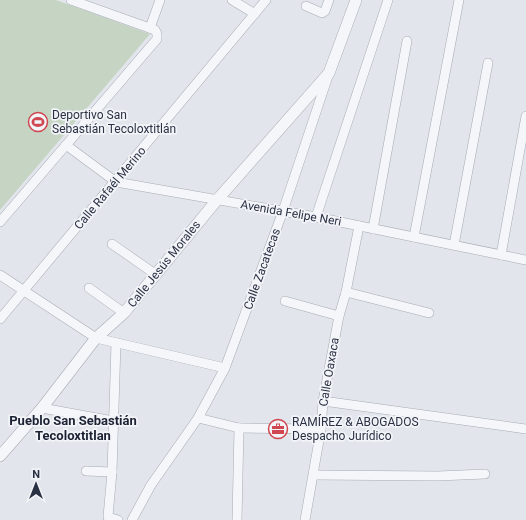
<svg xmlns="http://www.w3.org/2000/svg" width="526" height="520" viewBox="0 0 526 520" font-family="Roboto,sans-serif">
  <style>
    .green { fill: #c6d5c3 }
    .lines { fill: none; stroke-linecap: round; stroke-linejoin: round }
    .minor-casing { stroke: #a7abb5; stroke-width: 10 }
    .tertiary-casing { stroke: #a7abb5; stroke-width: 12 }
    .minor { stroke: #f5f6f9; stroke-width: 9 }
    .tertiary { stroke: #f5f6f9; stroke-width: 11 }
    .labels { text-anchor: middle; stroke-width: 3.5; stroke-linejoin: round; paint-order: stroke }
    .poi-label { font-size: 12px; fill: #2a3143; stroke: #f2f4f8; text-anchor: start }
    .street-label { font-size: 12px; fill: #2a3143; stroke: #f2f4f8 }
    .neighbourhood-label { font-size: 13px; font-weight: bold; fill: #1c2234; stroke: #f2f4f8 }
  </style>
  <rect width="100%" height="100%" fill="#e2e5eb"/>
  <polygon class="green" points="0,0 56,0 150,34 0,210"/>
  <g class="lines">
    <g class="minor-casing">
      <g id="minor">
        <polyline points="232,0 255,14"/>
        <polyline points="306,6 322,13 325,11 329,0"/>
        <polyline points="150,28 160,0"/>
        <polyline points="66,145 116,182 316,217 526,260"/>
        <polyline points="316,217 388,0"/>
        <polyline points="0,222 157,39 157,34 155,30 71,0"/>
        <polyline points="373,229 407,41"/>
        <polyline points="414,237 459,0"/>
        <polyline points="112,244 155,274"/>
        <polyline points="454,245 488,63"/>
        <polyline points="501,255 526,116"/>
        <polyline points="0,275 96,338 225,368"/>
        <polyline points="89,288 124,313"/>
        <polyline points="346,292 429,313"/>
        <polyline points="285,301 339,316"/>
        <polyline points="0,319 266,0"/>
        <polyline points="116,343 112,472 108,517 118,520"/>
        <polyline points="323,401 526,429"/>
        <polyline points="42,408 113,421"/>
        <polyline points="198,418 239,428 321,429"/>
        <polyline points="86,471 112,472"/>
        <polyline points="314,475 438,476 485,474"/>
        <polyline points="132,520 151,485 198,418 225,368 283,211 328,76"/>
        <polyline points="237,520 239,428"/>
        <polyline points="305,520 321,429 323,401 339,316 346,292 359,226"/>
      </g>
    </g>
    <g class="tertiary-casing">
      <polyline id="tertiary" points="0,456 42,408 96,338 124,313 217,200 329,73 356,0"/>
    </g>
    <use href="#minor" class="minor"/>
    <use href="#tertiary" class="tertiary"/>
  </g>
  <defs>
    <g id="stadium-ring" transform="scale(1)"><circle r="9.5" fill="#f2f4f8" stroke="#d04751" stroke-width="1.5"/><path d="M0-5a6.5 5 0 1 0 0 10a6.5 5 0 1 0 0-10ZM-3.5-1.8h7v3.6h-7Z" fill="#d04751"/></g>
    <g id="office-ring" transform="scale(1)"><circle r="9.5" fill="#f2f4f8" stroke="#d04751" stroke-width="1.5"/><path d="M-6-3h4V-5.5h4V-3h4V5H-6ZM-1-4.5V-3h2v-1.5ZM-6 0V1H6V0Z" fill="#d04751"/></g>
  </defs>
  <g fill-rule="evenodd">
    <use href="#stadium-ring" x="38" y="122"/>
    <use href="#office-ring" x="278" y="429"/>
  </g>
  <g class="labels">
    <g class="poi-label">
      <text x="52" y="119">Deportivo San<tspan x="52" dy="14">Sebastián Tecoloxtitlán</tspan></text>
      <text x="292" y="426">RAMÍREZ &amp; ABOGADOS<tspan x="292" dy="14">Despacho Jurídico</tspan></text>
    </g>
    <g class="street-label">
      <text transform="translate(110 188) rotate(-50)" y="4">Calle Rafaél Merino</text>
      <text transform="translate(291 213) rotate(10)" y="4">Avenida Felipe Neri</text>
      <text transform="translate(164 264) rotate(-51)" y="4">Calle Jesús Morales</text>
      <text transform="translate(262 269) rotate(-70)" y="4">Calle Zacatecas</text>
      <text transform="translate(329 372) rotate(-80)" y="4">Calle Oaxaca</text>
    </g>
    <g class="neighbourhood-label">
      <text x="73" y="425">Pueblo San Sebastián<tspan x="73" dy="15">Tecoloxtitlan</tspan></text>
    </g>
  </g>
  <g transform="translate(36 484)" stroke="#f2f4f8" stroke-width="3" paint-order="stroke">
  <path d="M0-3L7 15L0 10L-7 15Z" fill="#2a3143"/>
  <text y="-6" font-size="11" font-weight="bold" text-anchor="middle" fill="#2a3143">N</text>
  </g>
</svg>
